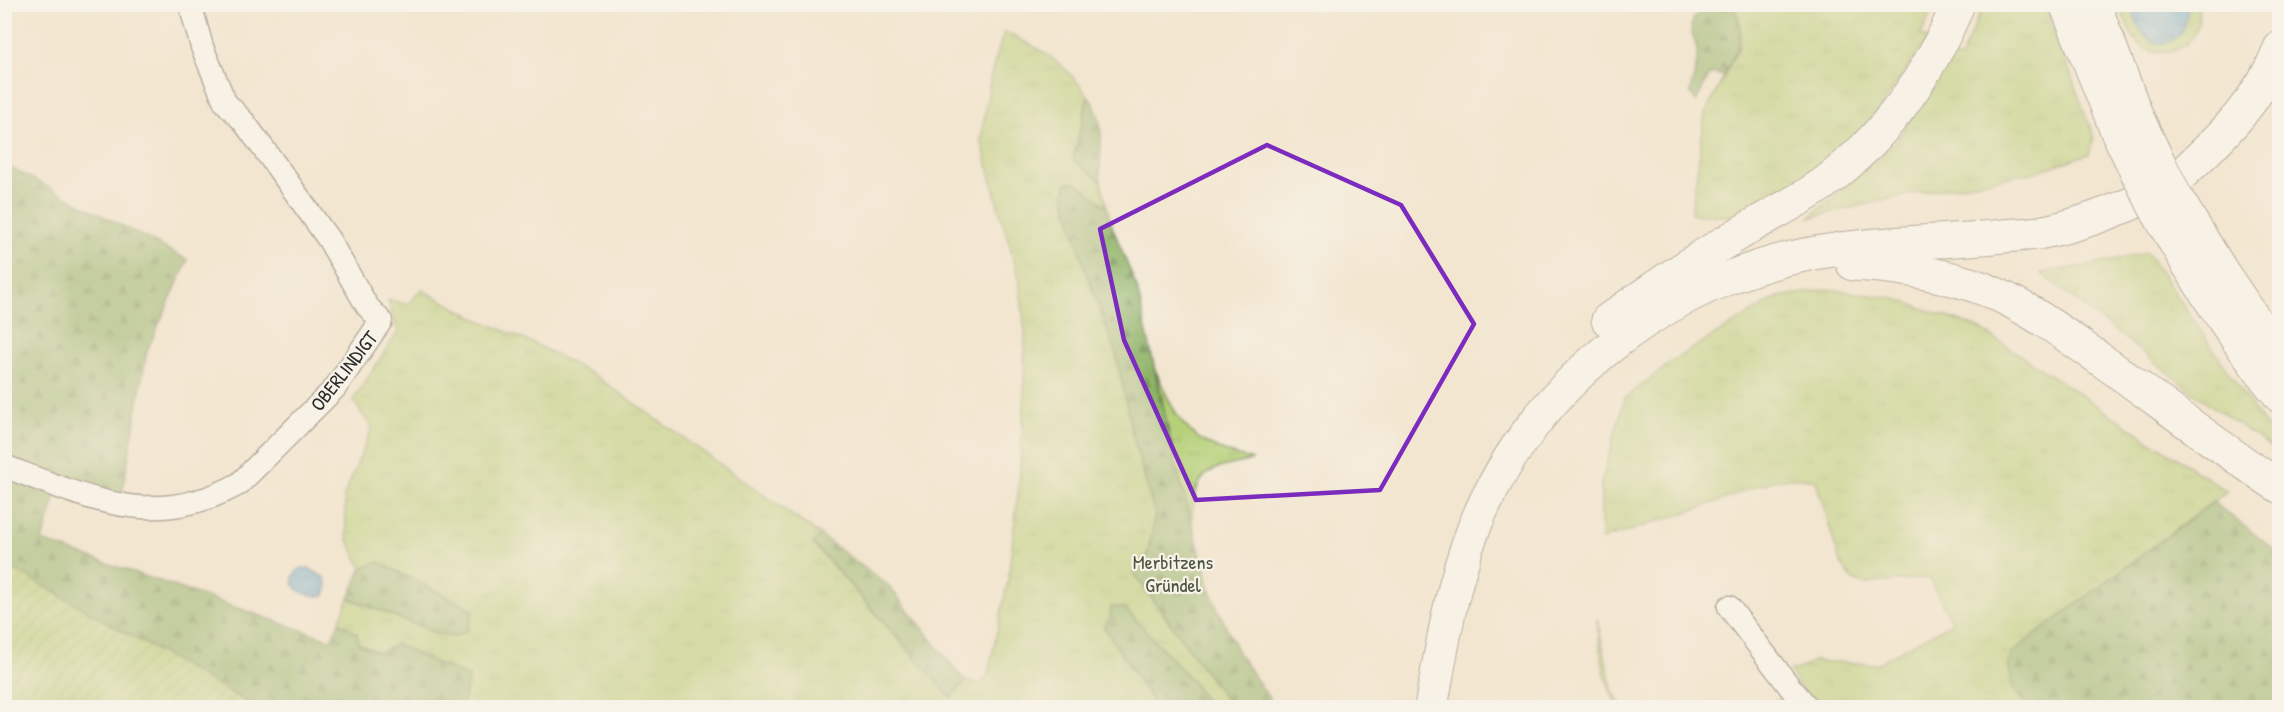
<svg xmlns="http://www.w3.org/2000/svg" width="2284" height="712" viewBox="0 0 2284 712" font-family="'Patrick Hand',sans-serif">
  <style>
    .grass { fill: url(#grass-tufts); stroke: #6f7d50; stroke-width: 1.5 }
    .forest { fill: url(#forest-firs); stroke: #5c6e48; stroke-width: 1.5 }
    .garden { fill: url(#garden-furrows); stroke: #6f7d50; stroke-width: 1.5 }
    .water { fill: url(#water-waves); stroke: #44677e; stroke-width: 1.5 }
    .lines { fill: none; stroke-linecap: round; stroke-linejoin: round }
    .minor-casing { stroke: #716c65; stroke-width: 25 }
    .highway-casing { stroke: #716c65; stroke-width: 35 }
    .minor { stroke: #fff; stroke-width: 22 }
    .highway { stroke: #fff; stroke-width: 33 }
    .highway-bridge-casing { stroke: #716c65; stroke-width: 35; stroke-linecap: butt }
    .highway-bridge { stroke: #fff; stroke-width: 33 }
    .marked { fill: none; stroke: #7b2cbf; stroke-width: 4.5; stroke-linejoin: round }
    .labels { text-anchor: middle; stroke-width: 4.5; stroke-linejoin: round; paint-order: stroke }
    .street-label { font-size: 20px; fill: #2b2b2b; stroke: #f7f3e8 }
    .park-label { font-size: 20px; fill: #4d543e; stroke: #f7f3e8 }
  </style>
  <defs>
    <pattern id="grass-tufts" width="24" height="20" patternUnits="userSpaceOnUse" patternTransform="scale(1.5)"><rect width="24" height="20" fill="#b3cf75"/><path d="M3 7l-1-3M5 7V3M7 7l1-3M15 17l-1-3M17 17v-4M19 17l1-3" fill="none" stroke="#9ab265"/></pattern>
    <pattern id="forest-firs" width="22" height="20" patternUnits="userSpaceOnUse" patternTransform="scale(1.5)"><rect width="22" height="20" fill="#8eb266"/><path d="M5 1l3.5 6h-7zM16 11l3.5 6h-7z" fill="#749154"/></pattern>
    <pattern id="garden-furrows" width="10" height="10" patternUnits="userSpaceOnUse" patternTransform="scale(1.5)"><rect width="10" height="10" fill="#b3cf75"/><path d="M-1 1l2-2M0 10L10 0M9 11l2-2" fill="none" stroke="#9ab265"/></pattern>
    <pattern id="water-waves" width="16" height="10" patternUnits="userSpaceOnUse" patternTransform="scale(1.5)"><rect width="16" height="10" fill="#5ca3d2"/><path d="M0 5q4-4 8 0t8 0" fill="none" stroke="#4c85ab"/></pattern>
  </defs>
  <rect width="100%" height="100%" fill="#f7f3e8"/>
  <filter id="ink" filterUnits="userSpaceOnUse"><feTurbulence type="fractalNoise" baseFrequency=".0167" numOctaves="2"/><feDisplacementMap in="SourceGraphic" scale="12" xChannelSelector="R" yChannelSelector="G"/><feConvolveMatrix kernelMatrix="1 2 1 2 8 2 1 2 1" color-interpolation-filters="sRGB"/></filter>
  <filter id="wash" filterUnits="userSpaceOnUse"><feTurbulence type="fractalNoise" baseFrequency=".008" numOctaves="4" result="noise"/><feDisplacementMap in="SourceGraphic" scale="24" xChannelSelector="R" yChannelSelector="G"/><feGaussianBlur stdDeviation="1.35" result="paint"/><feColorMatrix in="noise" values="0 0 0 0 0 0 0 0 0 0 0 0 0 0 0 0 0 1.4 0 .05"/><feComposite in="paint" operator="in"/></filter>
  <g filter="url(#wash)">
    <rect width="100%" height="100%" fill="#f3e6d0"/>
    <g class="grass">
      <polygon points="1731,5 1934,5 1921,35 1928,39 1868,125 1784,195 1737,217 1691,214 1705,114 1739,47 1738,16"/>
      <polygon points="1974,5 2045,5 2094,138 2089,154 2032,173 1906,195 1809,218 1897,140 1952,56 1960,59 1980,13 1973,9"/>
      <path d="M2119,5H2131L2140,28L2187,7V5H2198C2199,13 2199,25 2195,33C2185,51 2158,59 2142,46C2129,37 2125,18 2119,5Z"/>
      <path d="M1004,32C1041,48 1064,62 1088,96L1073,160L1101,181L1107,207L1077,183L1064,195L1085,269L1116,353L1132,433L1155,515L1148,553L1133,572L1231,707H1210L1191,680L1125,609L1112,607L1111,618L1104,627L1156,707H462L447,667L415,655L397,644L380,653L359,644L339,622L349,598L433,632L474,611L379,562L362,568L347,538L344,496L372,428L353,400L398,332L388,300L407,304L422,290L473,317L541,347L597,377L820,535L813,544L951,697L965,681L978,684L987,678L1008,581L1019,486L1024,406L1025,332L1019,277L999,209L981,139L991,75Z"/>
      <polygon points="2147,252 2279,446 2279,453 2202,399 2041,273 2092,265"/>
      <path d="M1828,289L1893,298L1979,328L2227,491L2023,644L2013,653V689L2029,707L1811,708L1790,671L1804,667L1813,661L1876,664L1952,623L1929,578L1864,584L1853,580L1840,562L1816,481C1784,469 1741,494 1711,504C1674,516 1638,528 1601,540V483L1625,398L1678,357L1778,297Z"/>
      <path d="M1156,371C1181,430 1190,443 1253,460C1203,470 1197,470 1191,522L1175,462Z"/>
      <path d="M1597,618L1612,689L1622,707H1618C1602,679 1600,650 1597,618Z"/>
      <polygon points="1791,698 1803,708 1767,708 1779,699"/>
    </g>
    <g class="forest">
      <path d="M1706,5H1731C1749,31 1737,51 1723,76L1714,73L1709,75L1696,102L1690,93C1692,82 1696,71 1697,60C1700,34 1677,30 1706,5Z"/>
      <path d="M1088,96C1110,125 1097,148 1101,181L1073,160Z"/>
      <polygon points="4,164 188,260 147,351 121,501 5,461"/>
      <polygon points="1067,182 1077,183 1107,207 1112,226 1137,288 1175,462 1212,596 1239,654 1275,707 1231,707 1133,572 1148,553 1155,515 1132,433 1116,353 1085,269 1064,195"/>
      <path d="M4,469L58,490L42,541L331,640L339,622L357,633L359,644L380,653L397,644C420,657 445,666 469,677L462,707H256L5,564Z"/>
      <polygon points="2213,502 2279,553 2279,707 2029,707 2013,689 2008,663 2013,653 2023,644"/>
      <polygon points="820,535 889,586 965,681 951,698 813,543"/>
      <polygon points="378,562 474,610 467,631 454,637 433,632 349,598 362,568"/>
      <polygon points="1111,607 1125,608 1191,680 1210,707 1156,707 1104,627 1110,618"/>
    </g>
    <polygon class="garden" points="5,564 256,707 5,707"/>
    <g class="water">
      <path d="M2131,5H2187C2191,30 2166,58 2144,35C2137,27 2134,14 2131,5Z"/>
      <path d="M302,568H309L325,578L328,587L325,595C306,601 278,582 302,568Z"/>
    </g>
  </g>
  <g filter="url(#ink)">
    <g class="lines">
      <g class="minor-casing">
        <g id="minor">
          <path d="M4,466C88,498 153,531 239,484L335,388L381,321L367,306L329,240L285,178L244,122L225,102L202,47L190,4"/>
          <polyline points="1729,607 1790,687 1808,708"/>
        </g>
      </g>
      <g class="highway-casing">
        <g id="highway">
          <polyline points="2066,4 2117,131 2137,172"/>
          <polyline points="2094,4 2137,117 2157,159"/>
          <path d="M2183,173C2222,137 2261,98 2280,48"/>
          <polyline points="2177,199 2222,272 2280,357"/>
          <path d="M2157,211C2194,277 2232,337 2280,396"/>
          <path d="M1853,264C1893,266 1931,272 1970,284C2017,299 2057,329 2097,357C2158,400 2217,446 2280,487"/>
          <path d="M1608,320C1650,290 1693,261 1737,235C1766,217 1796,203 1823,184C1884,139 1930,74 1958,4"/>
          <path d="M1431,708C1442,647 1451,586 1474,528C1533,380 1677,271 1834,250C1887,242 1941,242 1994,237C2009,235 2024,235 2038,233C2072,227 2103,216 2135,202"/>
        </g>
      </g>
      <use href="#minor" class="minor"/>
      <use href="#highway" class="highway"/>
      <g class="highway-bridge-casing">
        <g id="highway-bridge">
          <polyline points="2157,159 2177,199"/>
          <polyline points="2137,172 2157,211"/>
        </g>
      </g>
      <use href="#highway-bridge" class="highway-bridge"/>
    </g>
  </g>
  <path d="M0 0H2284V712H0ZM1267,145L1401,205L1474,324L1380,490L1196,500L1124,340L1100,229Z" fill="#f3e6d0" fill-opacity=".55" fill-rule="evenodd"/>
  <path class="marked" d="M1267,145L1401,205L1474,324L1380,490L1196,500L1124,340L1100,229Z"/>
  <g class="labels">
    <g class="street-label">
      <text transform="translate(344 371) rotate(-52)" y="7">OBERLINDIGT</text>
    </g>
    <g class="park-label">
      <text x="1173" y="569">Merbitzens<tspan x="1173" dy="23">Gründel</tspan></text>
    </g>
  </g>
  <rect width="2284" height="712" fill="none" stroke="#f7f3e8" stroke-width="24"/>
</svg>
